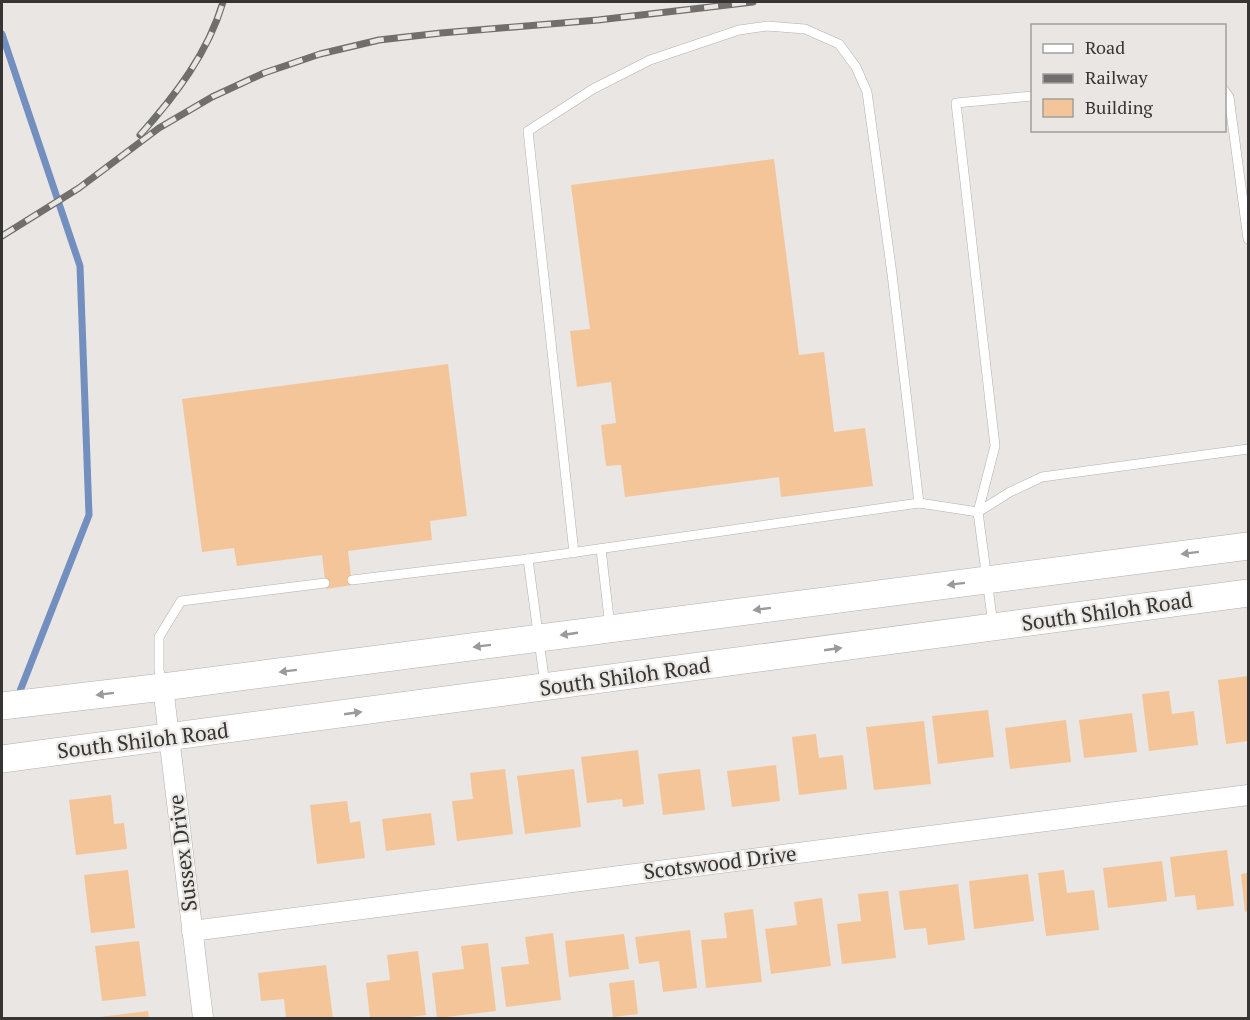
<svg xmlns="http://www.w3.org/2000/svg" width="1250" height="1020" viewBox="0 0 1250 1020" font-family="'PT Serif',serif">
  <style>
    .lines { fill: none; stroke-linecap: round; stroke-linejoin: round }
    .stream { stroke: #728fbf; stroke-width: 7 }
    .building { fill: #f4c598 }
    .lane-casing { stroke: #b3b0ad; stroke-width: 10 }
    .street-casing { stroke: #b3b0ad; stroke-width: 21 }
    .secondary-casing { stroke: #b3b0ad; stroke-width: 28 }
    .lane { stroke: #fff; stroke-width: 9 }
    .street { stroke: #fff; stroke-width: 20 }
    .secondary { stroke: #fff; stroke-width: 27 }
    .rail-casing { stroke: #716f6d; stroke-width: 7 }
    .rail { stroke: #e9e6e3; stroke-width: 4.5; stroke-dasharray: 14; stroke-linecap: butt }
    .oneway { fill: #9a9a9a }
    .labels { text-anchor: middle; stroke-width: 4.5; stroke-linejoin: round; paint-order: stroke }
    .street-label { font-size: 21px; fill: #363534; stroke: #e9e6e3 }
  </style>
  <rect width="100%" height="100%" fill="#e9e6e3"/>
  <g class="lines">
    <polyline class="stream" points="2,34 80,266 89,515 20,691"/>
  </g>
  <g class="building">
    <polygon points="774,159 799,355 824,352 834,432 865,428 873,486 781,497 779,477 625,497 621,465 606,466 601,425 616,423 611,382 577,387 570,331 590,329 571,185"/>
    <polygon points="448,364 467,516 430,521 432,540 348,551 352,585 326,589 322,555 237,566 234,548 202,552 182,399"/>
    <polygon points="1248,676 1248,741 1226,744 1218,680"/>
    <polygon points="1169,691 1172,714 1194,711 1198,745 1149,751 1142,694"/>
    <polygon points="988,710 994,757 938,764 932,716"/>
    <polygon points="1132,713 1137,752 1084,758 1079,720"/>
    <polygon points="1066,720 1071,762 1010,769 1005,728"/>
    <polygon points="924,721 931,784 874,790 866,727"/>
    <polygon points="816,734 819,758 843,755 847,789 799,795 792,737"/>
    <polygon points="638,750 644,804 623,807 622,799 587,803 581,757"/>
    <polygon points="776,765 780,801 732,807 727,771"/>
    <polygon points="505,769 513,834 457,841 452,801 473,799 470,773"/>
    <polygon points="574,769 581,827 525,834 517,776"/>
    <polygon points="700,769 705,810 663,815 658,774"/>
    <polygon points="111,795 114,824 124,823 127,849 76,855 69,800"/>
    <polygon points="347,801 350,823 360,821 365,858 317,864 310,805"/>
    <polygon points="431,813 435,845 386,851 382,819"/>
    <polygon points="1227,850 1234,906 1197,910 1195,895 1175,897 1170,857"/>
    <polygon points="1162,861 1167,901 1108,908 1103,868"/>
    <polygon points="128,870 135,928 91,933 84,875"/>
    <polygon points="1064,870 1067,893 1094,890 1099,930 1046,936 1038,873"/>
    <polygon points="1248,873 1248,911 1245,912 1241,874"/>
    <polygon points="1028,874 1034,921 974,929 969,881"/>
    <polygon points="958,884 965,940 928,945 926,928 904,930 899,891"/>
    <polygon points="888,891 896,958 842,964 837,924 861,921 858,894"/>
    <polygon points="822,898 831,966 771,974 765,929 797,925 794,902"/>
    <polygon points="753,909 762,982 706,988 701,940 727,938 724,913"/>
    <polygon points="690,930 697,988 663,992 659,961 639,964 635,937"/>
    <polygon points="553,933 561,1000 506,1007 501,967 529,964 525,937"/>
    <polygon points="624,934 629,969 569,977 565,941"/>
    <polygon points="139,941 146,996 102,1001 95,946"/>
    <polygon points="488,943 496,1011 437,1018 432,973 464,969 461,946"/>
    <polygon points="418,951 426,1015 402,1018 370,1018 366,983 390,980 387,955"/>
    <polygon points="326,965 333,1018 286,1018 284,999 261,1001 258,973"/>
    <polygon points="634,980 638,1014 613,1017 609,983"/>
    <polygon points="148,1011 149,1018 100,1018 100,1017"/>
  </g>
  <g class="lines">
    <g class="lane-casing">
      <g id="lane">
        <polyline points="1224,90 1229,97 1248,239"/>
        <polyline points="601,549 610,627"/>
        <polyline points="574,553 528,131 593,89 650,60 739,30 767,26 805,29 839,44 856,67 867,92 892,274 919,503"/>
        <polyline points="528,559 919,503 978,512 1010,492 1042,477 1248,449"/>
        <polyline points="352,580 528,559 545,685"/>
        <polyline points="993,625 978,512 995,446 956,103 1032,96"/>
        <polyline points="163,686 159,670 159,637 181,601 325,583"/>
      </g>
    </g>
    <g class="street-casing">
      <g id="street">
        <polyline points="163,687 203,1018"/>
        <polyline points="192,931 1248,795"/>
      </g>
    </g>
    <g class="secondary-casing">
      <g id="secondary">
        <polyline points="2,706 163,687 1248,546"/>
        <polyline points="2,759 1248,593"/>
      </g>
    </g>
    <use href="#lane" class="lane"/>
    <use href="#street" class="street"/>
    <use href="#secondary" class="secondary"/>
    <g class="rail-casing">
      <g id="rail">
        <path d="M140,135C175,96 208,53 223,2"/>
        <polyline points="2,236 79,188 159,128 212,97 264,73 320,54 379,40 441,33 598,20 753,2"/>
      </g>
    </g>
    <use href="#rail" class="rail"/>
  </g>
  <defs><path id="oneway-solid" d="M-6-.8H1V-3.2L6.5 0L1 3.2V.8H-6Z" transform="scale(1.5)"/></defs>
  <g class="oneway">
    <use href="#oneway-solid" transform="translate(1190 553) rotate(173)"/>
    <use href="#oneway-solid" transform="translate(956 584) rotate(173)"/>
    <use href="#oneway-solid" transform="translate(762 609) rotate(173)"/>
    <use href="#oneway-solid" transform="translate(569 634) rotate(172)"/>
    <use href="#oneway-solid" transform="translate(482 646) rotate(173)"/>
    <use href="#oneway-solid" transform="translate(833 649) rotate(-8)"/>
    <use href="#oneway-solid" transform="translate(288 671) rotate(173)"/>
    <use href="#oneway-solid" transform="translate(105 694) rotate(173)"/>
    <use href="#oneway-solid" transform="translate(353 713) rotate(-8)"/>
  </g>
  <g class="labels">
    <g class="street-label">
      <text transform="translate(1107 612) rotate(-8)" y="7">South Shiloh Road</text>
      <text transform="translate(625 677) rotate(-8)" y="7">South Shiloh Road</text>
      <text transform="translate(143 741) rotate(-7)" y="7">South Shiloh Road</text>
      <text transform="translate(183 853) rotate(-97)" y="7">Sussex Drive</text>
      <text transform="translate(720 863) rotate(-7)" y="7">Scotswood Drive</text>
    </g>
  </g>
  <rect width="1250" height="1020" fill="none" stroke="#363534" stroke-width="6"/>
  <rect x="1031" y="24" width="195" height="108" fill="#e9e6e3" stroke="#a19f9d" stroke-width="1.5"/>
  <rect x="1043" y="44" width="30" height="9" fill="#ffffff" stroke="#a19f9d" stroke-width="1.5"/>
  <text x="1085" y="54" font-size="18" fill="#363534">Road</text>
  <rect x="1043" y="74" width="30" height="9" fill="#716f6d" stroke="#a19f9d" stroke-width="1.5"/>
  <text x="1085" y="84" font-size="18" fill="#363534">Railway</text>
  <rect x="1043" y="99" width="30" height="18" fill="#f4c598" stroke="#a19f9d" stroke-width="1.5"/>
  <text x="1085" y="114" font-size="18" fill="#363534">Building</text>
</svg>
